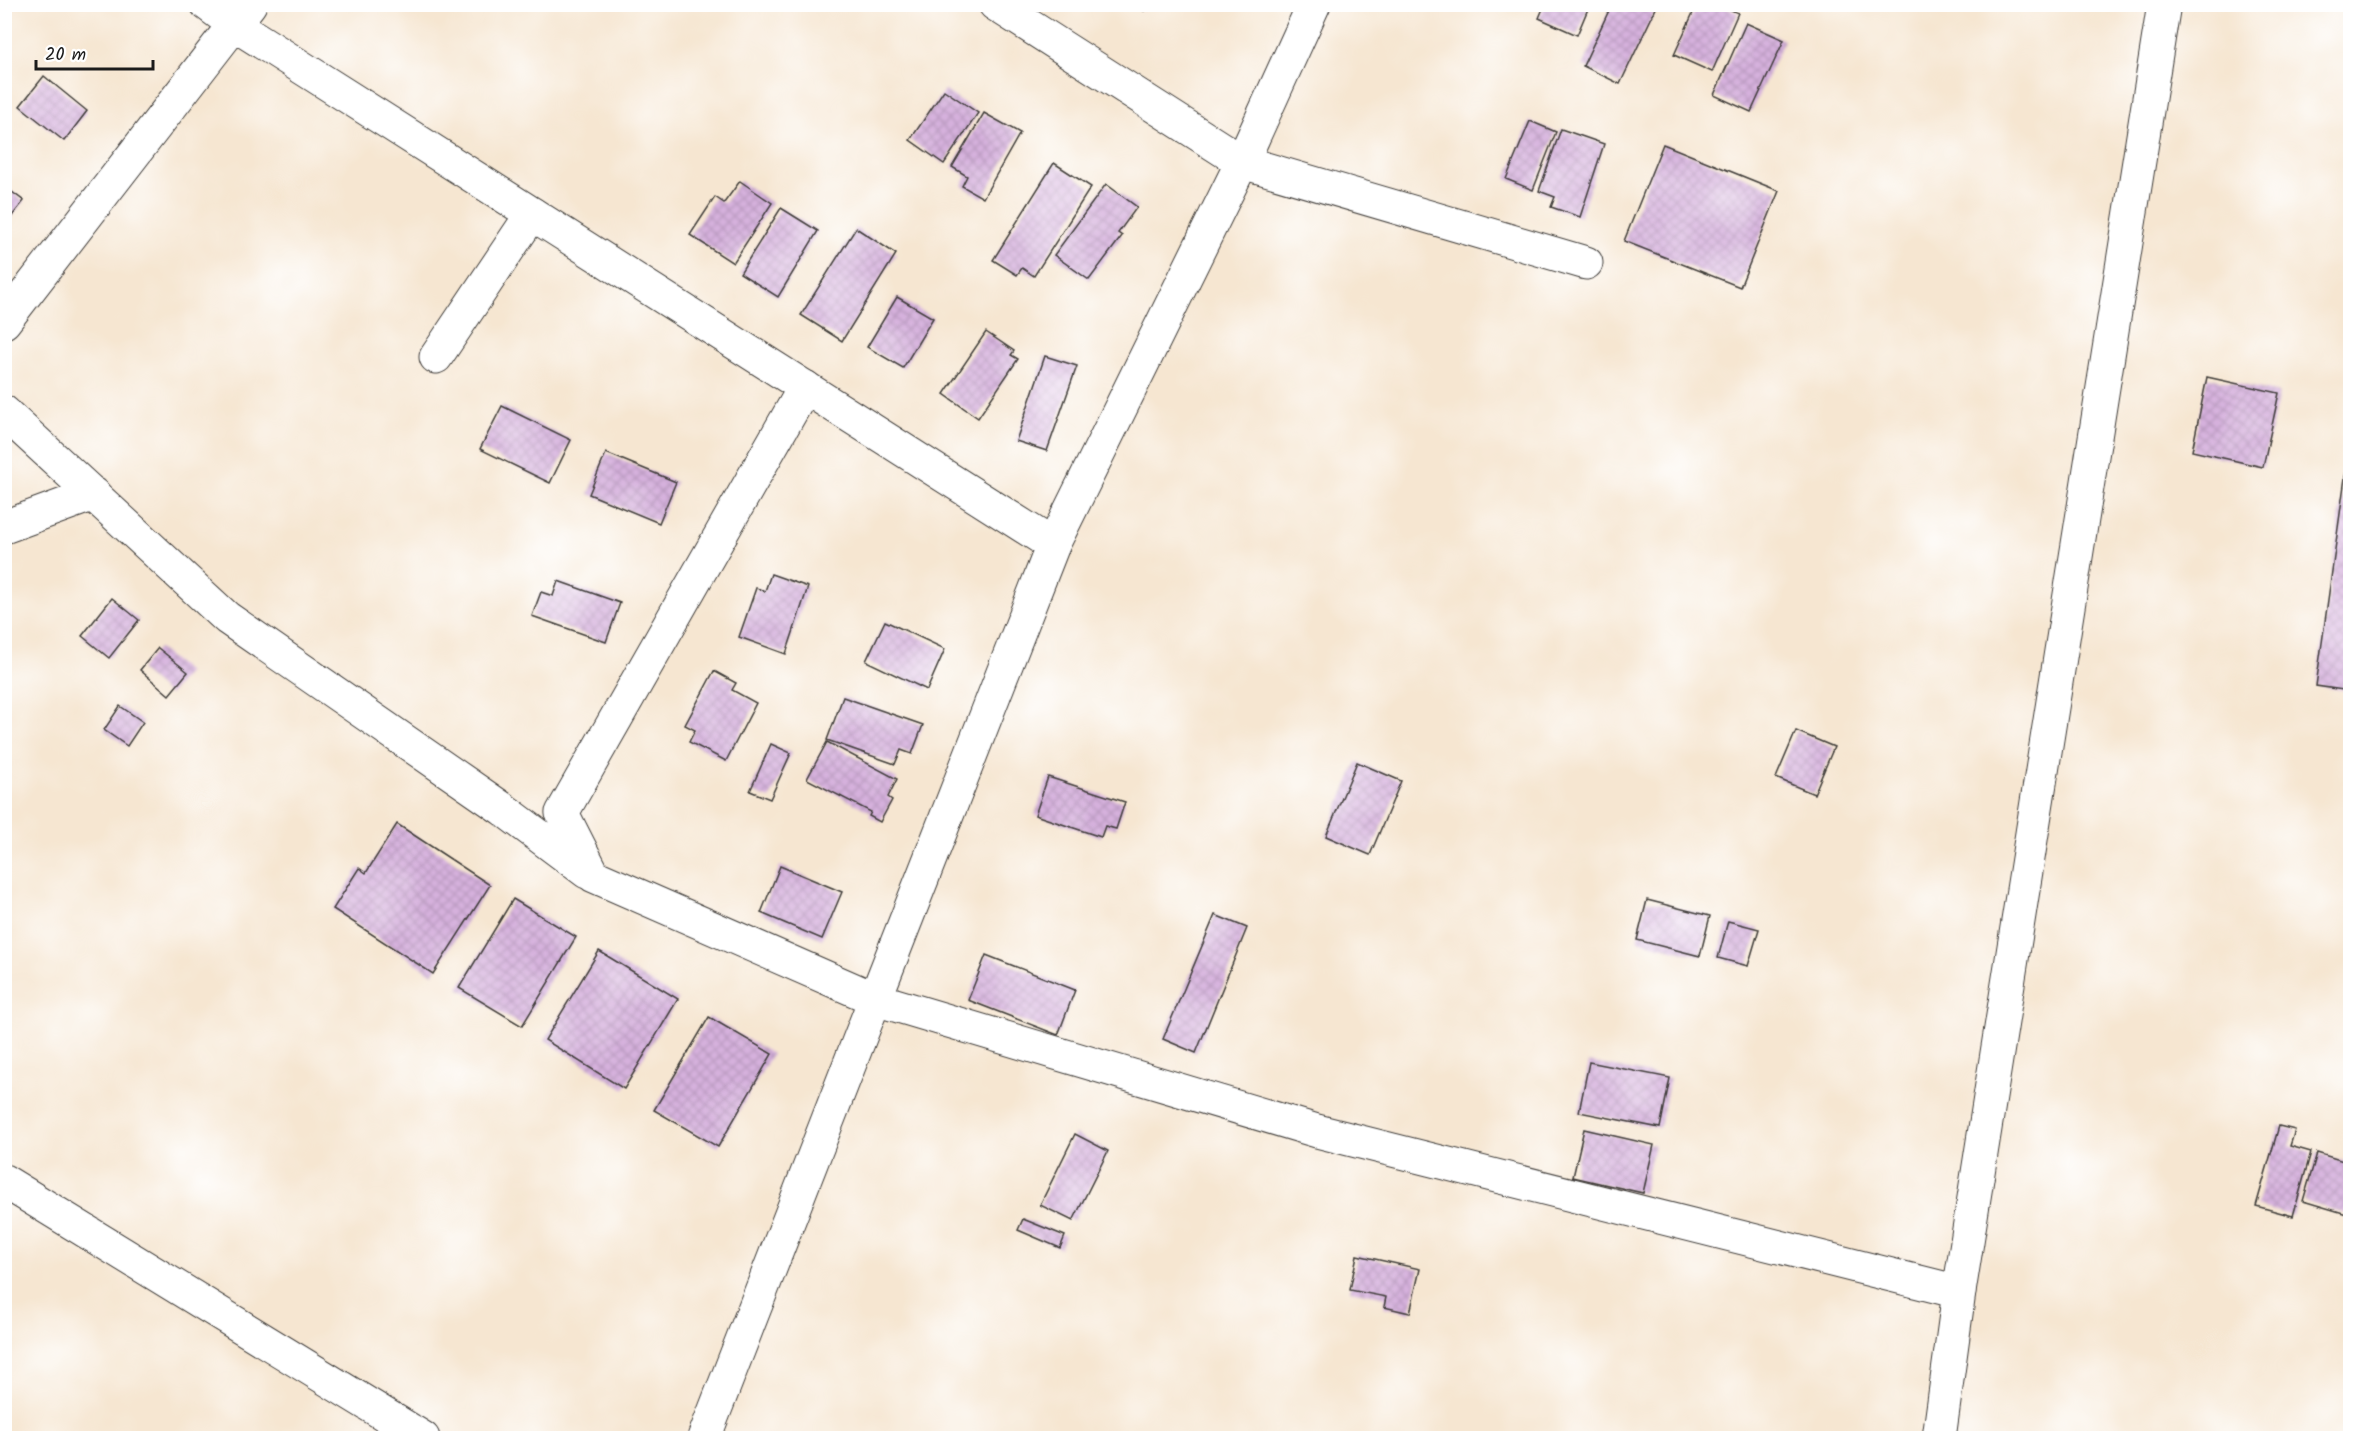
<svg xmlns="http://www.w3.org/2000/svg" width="2355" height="1443" viewBox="0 0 2355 1443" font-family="Kalam,sans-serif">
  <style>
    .building { fill: url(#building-cross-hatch) }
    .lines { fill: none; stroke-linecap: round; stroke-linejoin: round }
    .minor-casing { stroke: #3d3a37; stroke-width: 35 }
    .tertiary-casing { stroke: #3d3a37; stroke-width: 35 }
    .minor { stroke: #fff; stroke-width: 33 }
    .tertiary { stroke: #fff; stroke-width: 33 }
  </style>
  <defs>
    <pattern id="building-cross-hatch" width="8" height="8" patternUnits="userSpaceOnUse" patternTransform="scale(1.5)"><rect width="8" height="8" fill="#d6b1dd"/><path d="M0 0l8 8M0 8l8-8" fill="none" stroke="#b798bd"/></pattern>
  </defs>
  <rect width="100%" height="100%" fill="#fff"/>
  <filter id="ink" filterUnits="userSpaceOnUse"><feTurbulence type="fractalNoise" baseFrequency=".0167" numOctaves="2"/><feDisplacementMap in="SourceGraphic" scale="12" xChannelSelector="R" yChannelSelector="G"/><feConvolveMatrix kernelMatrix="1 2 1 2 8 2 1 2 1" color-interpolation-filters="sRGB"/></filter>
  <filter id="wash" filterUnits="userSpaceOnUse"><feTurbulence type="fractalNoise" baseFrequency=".008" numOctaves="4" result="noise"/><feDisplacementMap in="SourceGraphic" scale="24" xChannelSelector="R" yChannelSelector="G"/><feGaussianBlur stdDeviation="1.35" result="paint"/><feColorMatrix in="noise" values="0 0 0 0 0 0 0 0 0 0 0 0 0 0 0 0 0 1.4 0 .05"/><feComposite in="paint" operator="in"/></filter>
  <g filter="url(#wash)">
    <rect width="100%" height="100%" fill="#f6e6d1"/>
    <g id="blocks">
      <g class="building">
        <polygon points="1136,4 1150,4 1144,11"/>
        <polygon points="1545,4 1590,4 1577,35 1539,18"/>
        <polygon points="1612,4 1658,4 1620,84 1583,66"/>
        <polygon points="1697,4 1718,4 1738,13 1712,72 1674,55"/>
        <polygon points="1746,23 1784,40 1751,112 1714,95"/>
        <polygon points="44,76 87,111 64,141 20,106"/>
        <polygon points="944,90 978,113 944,164 910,140"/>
        <polygon points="984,113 1020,133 983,198 962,186 967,176 952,167"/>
        <polygon points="1530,121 1556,132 1533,190 1506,179"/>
        <polygon points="1561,129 1604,144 1580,217 1551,207 1555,197 1539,191"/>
        <polygon points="1663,144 1779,191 1740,287 1624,241"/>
        <polygon points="1054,163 1091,187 1034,276 1022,268 1017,275 993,260"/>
        <polygon points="740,181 772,203 733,263 690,235 715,197 724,203"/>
        <polygon points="1106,184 1137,207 1118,233 1122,236 1089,280 1054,255"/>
        <polygon points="4,186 24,201 4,226"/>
        <polygon points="781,208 818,231 778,297 740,273"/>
        <polygon points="856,228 896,254 842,341 801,315"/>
        <polygon points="897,297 933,318 903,368 867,347"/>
        <polygon points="986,332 1014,351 1011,355 1018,359 978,418 944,394"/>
        <polygon points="1045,356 1077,366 1047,451 1016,441"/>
        <polygon points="2207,377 2279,393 2263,467 2192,451"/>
        <polygon points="502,406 571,440 550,483 480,449"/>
        <polygon points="2349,449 2350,450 2350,691 2316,686"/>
        <polygon points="606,453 676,482 659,523 589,494"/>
        <polygon points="771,574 808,587 786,654 739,637 756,588 765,591"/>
        <polygon points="558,581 620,603 606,642 532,616 541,592 553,596"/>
        <polygon points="112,598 139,620 109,658 82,636"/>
        <polygon points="885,621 945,649 927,690 866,661"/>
        <polygon points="158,648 188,672 169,695 140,670"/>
        <polygon points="714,671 736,683 732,690 756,703 726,761 689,742 695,730 685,725"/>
        <polygon points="843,697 923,725 912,754 901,750 895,764 827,740"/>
        <polygon points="120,706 143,722 127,746 104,730"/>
        <polygon points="1796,731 1834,747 1814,794 1776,778"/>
        <polygon points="827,742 897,779 888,797 892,800 880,822 869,816 871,812 807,779"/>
        <polygon points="771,744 791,753 770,799 750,791"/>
        <polygon points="1357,762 1401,781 1370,855 1326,836"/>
        <polygon points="1048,777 1125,802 1116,829 1105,826 1101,837 1035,815"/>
        <polygon points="397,824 490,885 433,974 333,909 359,868 366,873"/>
        <polygon points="780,866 842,892 822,939 761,913"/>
        <polygon points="513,899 576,937 522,1026 459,988"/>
        <polygon points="1647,900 1710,916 1700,956 1637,940"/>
        <polygon points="1215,915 1247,928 1196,1053 1163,1039"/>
        <polygon points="1728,921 1759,929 1748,966 1718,958"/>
        <polygon points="599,951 678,999 624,1089 545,1040"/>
        <polygon points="986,955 1075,990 1058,1035 968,1000"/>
        <polygon points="709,1017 772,1054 718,1147 654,1110"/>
        <polygon points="1589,1062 1670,1078 1660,1128 1579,1112"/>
        <polygon points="2279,1126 2295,1130 2290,1146 2311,1152 2293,1216 2256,1206"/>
        <polygon points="1584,1129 1654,1145 1643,1193 1573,1177"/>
        <polygon points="1075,1134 1108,1151 1073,1221 1040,1205"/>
        <polygon points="2317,1153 2350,1163 2350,1215 2303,1201"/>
        <polygon points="1023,1219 1065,1236 1060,1248 1018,1230"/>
        <polygon points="1357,1255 1420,1269 1410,1313 1384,1307 1386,1297 1350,1290"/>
      </g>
    </g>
  </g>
  <g filter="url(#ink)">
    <use href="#blocks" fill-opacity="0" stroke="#3d3a37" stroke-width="1.5"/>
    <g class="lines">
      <g class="minor-casing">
        <g id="minor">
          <polyline points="207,4 235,25 1053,545"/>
          <polyline points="995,4 1242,162 1586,263"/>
          <polyline points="4,322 250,4"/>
          <polyline points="436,357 532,214"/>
          <polyline points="805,387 562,813 594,876 875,999 1053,545 1242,162 1314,4"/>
          <polyline points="4,412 227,618 503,809 587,872"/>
          <polyline points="4,527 94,494"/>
          <polyline points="4,1181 423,1438"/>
          <polyline points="704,1438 875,999 1317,1131 1959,1292"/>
        </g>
      </g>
      <g class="tertiary-casing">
        <polyline id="tertiary" points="1939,1438 1959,1292 2164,4"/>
      </g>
      <use href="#minor" class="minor"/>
      <use href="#tertiary" class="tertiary"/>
    </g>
  </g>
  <rect width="2355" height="1443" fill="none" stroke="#fff" stroke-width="24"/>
  <path d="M36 60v9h117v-9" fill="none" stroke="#1c1c1c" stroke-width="3"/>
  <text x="45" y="60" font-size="18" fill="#1c1c1c" stroke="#ffffff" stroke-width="4.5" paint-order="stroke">20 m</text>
</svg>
